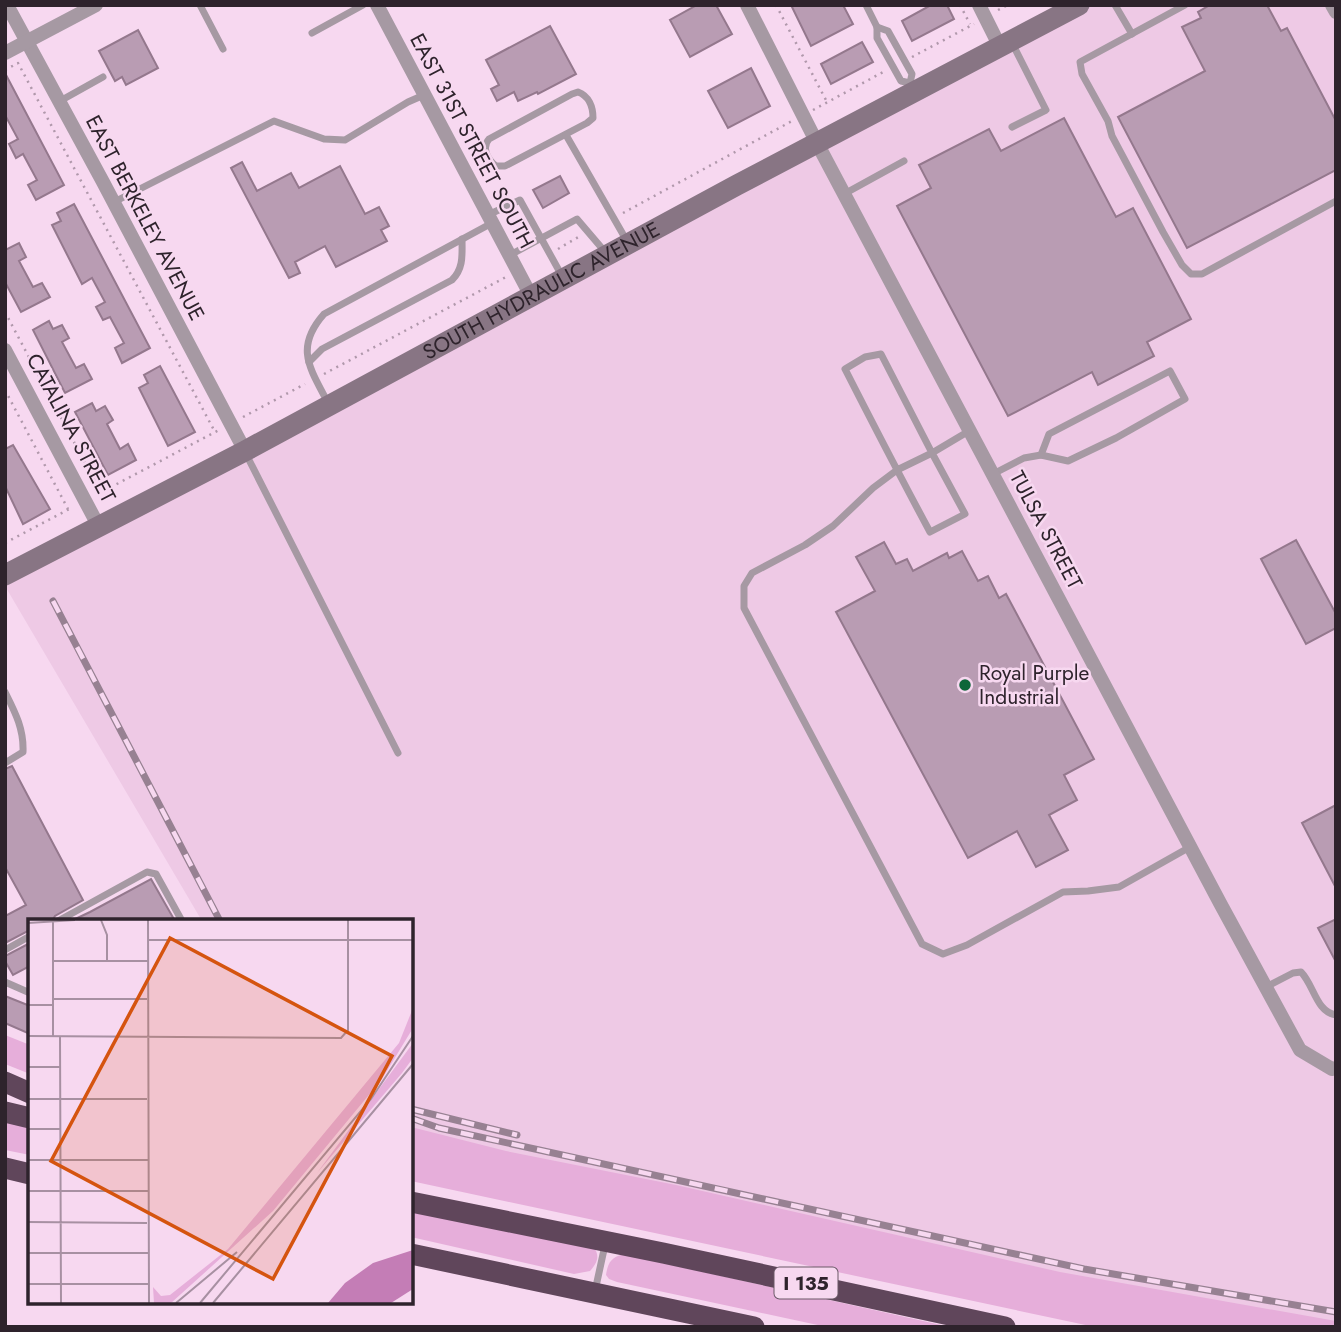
<svg xmlns="http://www.w3.org/2000/svg" width="1341" height="1332" viewBox="0 0 1341 1332" font-family="Jost,sans-serif">
  <style>
    .built { fill: #eec9e5 }
    .green { fill: #e6aeda }
    .building { fill: #b99cb3; stroke: #94788d; stroke-width: 2 }
    .lines { fill: none; stroke-linecap: round; stroke-linejoin: round }
    .path { stroke: #b098ab; stroke-width: 2.5; stroke-dasharray: 2 5; stroke-linecap: butt }
    .lane { stroke: #a699a3; stroke-width: 7 }
    .street { stroke: #a699a3; stroke-width: 14 }
    .secondary { stroke: #887584; stroke-width: 21 }
    .highway { stroke: #60465b; stroke-width: 21 }
    .rail-casing { stroke: #978192; stroke-width: 7 }
    .rail { stroke: #f7d8f0; stroke-width: 4.5; stroke-dasharray: 13; stroke-linecap: butt }
    .poi-dot { fill: #0d6639; stroke: #f7d8f0; stroke-width: 2.5 }
    .labels { text-anchor: middle; stroke-width: 5; stroke-linejoin: round; paint-order: stroke }
    .shield { fill: #f7d8f0; stroke: #6a5967; stroke-width: 2 }
    .shield-label { font-size: 19px; font-weight: bold; fill: #2e232c }
    .street-label { font-size: 21px; fill: #2e232c; stroke: #f7d8f0 }
    .poi-label { font-size: 21px; fill: #2e232c; stroke: #f7d8f0; text-anchor: start }
    .inset-road { fill: none; stroke: #a790a2; stroke-width: 2 }
    .view { fill: #d5540f; fill-opacity: 0.15; stroke: #d5540f; stroke-width: 3.5 }
    .inset-edge { fill: none; stroke: #2e232c; stroke-width: 3.5 }
  </style>
  <rect width="100%" height="100%" fill="#f7d8f0"/>
  <polygon class="built" points="1077,5 1336,5 1336,1327 1231,1327 411,1135 411,921 202,921 5,586 5,575"/>
  <g class="green">
    <polygon points="5,1035 30,1045 30,1074 5,1064"/>
    <polygon points="5,1122 30,1127 30,1155 5,1150"/>
    <polygon points="411,1127 506,1151 676,1185 1060,1272 1336,1321 1336,1327 1095,1327 411,1181"/>
    <path d="M411,1211L595,1249C600,1258 596,1264 590,1271L574,1274L411,1237Z"/>
    <path d="M623,1254L950,1327H827L617,1282L609,1279L606,1275C608,1262 611,1258 623,1254Z"/>
  </g>
  <g class="building">
    <polygon points="697,5 716,5 732,34 690,57 670,20"/>
    <polygon points="791,5 843,5 853,24 811,46"/>
    <polygon points="931,5 947,5 954,19 912,41 902,21"/>
    <polygon points="1210,5 1267,5 1281,31 1287,28 1336,121 1336,170 1187,248 1118,117 1205,71 1182,27 1201,18 1198,12"/>
    <polygon points="550,26 576,74 538,94 537,92 518,101 514,92 497,101 491,89 499,85 486,60"/>
    <polygon points="138,30 158,68 126,85 122,77 115,81 99,51"/>
    <polygon points="862,42 873,62 831,84 821,64"/>
    <polygon points="751,68 770,106 728,128 708,91"/>
    <polygon points="5,73 64,185 36,200 28,185 37,180 23,154 16,158 9,144 18,139 5,115"/>
    <polygon points="1064,118 1116,217 1133,208 1191,319 1147,342 1154,356 1098,385 1092,372 1008,416 897,206 931,188 919,165 989,129 1001,151"/>
    <polygon points="242,162 257,191 291,173 299,188 340,166 365,214 379,207 389,226 381,230 387,241 336,267 325,246 295,262 300,273 289,278 231,168"/>
    <polygon points="560,176 569,193 543,208 533,190"/>
    <polygon points="74,204 150,348 122,363 115,348 124,343 110,317 103,320 96,307 105,302 92,278 82,284 52,225 61,221 57,213"/>
    <polygon points="19,243 26,257 19,261 33,287 42,283 50,297 21,312 5,282 5,250"/>
    <polygon points="49,321 53,329 62,325 69,338 62,342 76,368 84,364 92,379 65,393 33,330"/>
    <polygon points="160,366 195,432 168,446 139,388 148,383 144,375"/>
    <polygon points="92,403 96,411 105,406 113,420 107,424 120,449 128,444 136,460 108,475 75,412"/>
    <polygon points="13,445 50,509 23,524 5,486 5,449"/>
    <polygon points="1296,540 1336,614 1336,628 1306,644 1261,559"/>
    <polygon points="884,542 896,564 907,559 913,571 947,553 949,558 962,551 978,581 988,576 999,598 1006,594 1094,759 1064,775 1077,800 1049,815 1068,850 1036,867 1017,831 968,858 836,612 875,591 856,557"/>
    <polygon points="12,766 83,900 55,916 52,921 30,921 30,930 5,943 5,916 26,905 5,867 5,769"/>
    <polygon points="1336,805 1336,888 1302,823"/>
    <polygon points="151,879 175,921 71,921 90,912"/>
    <polygon points="1336,919 1336,962 1318,928"/>
    <polygon points="30,943 30,966 13,975 5,961 5,956"/>
    <polygon points="5,996 30,1006 30,1034 5,1023"/>
  </g>
  <g class="lines">
    <g class="path">
      <polyline points="776,5 827,102"/>
      <polyline points="960,5 970,24"/>
      <polyline points="998,10 1008,5"/>
      <polyline points="912,57 974,24"/>
      <polyline points="5,70 18,63 215,432"/>
      <polyline points="813,110 885,71"/>
      <polyline points="623,213 792,121"/>
      <polyline points="558,249 580,236"/>
      <polyline points="5,312 100,491"/>
      <polyline points="324,374 506,277"/>
      <polyline points="5,390 68,509"/>
      <polyline points="243,417 305,384"/>
      <polyline points="98,494 219,430"/>
      <polyline points="5,543 73,507"/>
    </g>
    <g class="lane">
      <polyline points="200,5 223,49"/>
      <polyline points="866,5 877,27 877,38 901,81 910,83"/>
      <polyline points="1115,5 1132,34"/>
      <polyline points="1185,5 1080,62 1082,74 1108,121 1112,136 1163,232 1182,265 1191,274 1202,274 1336,201"/>
      <polyline points="877,27 888,31 912,74 910,83 911,85"/>
      <polyline points="312,33 363,5"/>
      <polyline points="1011,41 1046,110 1012,127"/>
      <path d="M578,92C589,96 593,107 593,118L587,123L505,166H496C488,160 481,148 489,139L572,94Z"/>
      <polyline points="60,101 103,77"/>
      <polyline points="566,135 628,243"/>
      <polyline points="844,194 904,161"/>
      <polyline points="114,202 274,121 324,139 345,140 408,102 424,95"/>
      <polyline points="488,215 520,200 562,276"/>
      <polyline points="510,255 577,219 606,253"/>
      <path d="M309,362L322,349L452,280C464,268 462,254 462,239"/>
      <polygon points="1170,371 1185,399 1116,438 1068,461 1041,455 1049,434"/>
      <path d="M328,403C310,368 294,348 324,314L492,223"/>
      <path d="M969,431L932,453L881,354L865,357L845,369C873,424 901,478 930,532L965,514L932,453L897,470L873,488L833,526L805,545L752,573L744,586V608L922,944L943,954L967,945L1063,892L1088,891L1119,887L1190,847"/>
      <polyline points="245,452 398,753"/>
      <polyline points="993,474 1024,458 1041,455"/>
      <path d="M5,692C15,712 24,729 23,752L5,763"/>
      <polyline points="58,921 147,872 156,874 182,921"/>
      <polyline points="5,950 30,936"/>
      <polyline points="5,982 30,993"/>
      <path d="M1266,987L1293,973L1301,972C1314,985 1316,1012 1336,1015"/>
      <polyline points="595,1291 605,1245"/>
    </g>
    <g class="street">
      <polyline points="7,5 103,182 245,451"/>
      <polyline points="377,5 531,296"/>
      <polyline points="747,5 817,143 1220,903 1300,1050 1332,1069 1336,1068"/>
      <polyline points="979,5 1000,47"/>
      <polyline points="1332,5 1336,12"/>
      <polyline points="5,53 96,5"/>
      <polyline points="5,350 99,527"/>
    </g>
    <path class="secondary" id="s1" d="M5,575L245,451L737,185L1079,5"/>
    <g class="highway">
      <polyline points="5,1082 30,1093"/>
      <polyline points="5,1112 30,1118"/>
      <polyline points="5,1168 30,1174"/>
      <polyline points="411,1202 663,1253 1005,1327"/>
      <polyline points="411,1254 754,1327"/>
    </g>
    <g class="rail-casing">
      <g id="rail">
        <polyline points="53,601 220,921"/>
        <polyline points="411,1109 517,1135"/>
        <polyline points="411,1118 439,1128 1084,1269 1336,1312"/>
      </g>
    </g>
    <use href="#rail" class="rail"/>
  </g>
  <circle class="poi-dot" cx="965" cy="685" r="7"/>
  <g class="labels">
    <rect class="shield" x="774.5" y="1267.5" width="63" height="31" rx="5"/>
    <g class="shield-label">
      <text x="806" y="1290">I 135</text>
    </g>
    <g class="street-label">
      <text transform="translate(472 141) rotate(62)" y="7">EAST 31ST STREET SOUTH</text>
      <text transform="translate(145 218) rotate(62)" y="7">EAST BERKELEY AVENUE</text>
      <text dy="7" stroke="none"><textPath href="#s1" startOffset="607">SOUTH HYDRAULIC AVENUE</textPath></text>
      <text transform="translate(71 428) rotate(62)" y="7">CATALINA STREET</text>
      <text transform="translate(1046 530) rotate(62)" y="7">TULSA STREET</text>
    </g>
    <g class="poi-label">
      <text x="979" y="680">Royal Purple<tspan x="979" dy="24">Industrial</tspan></text>
    </g>
  </g>
  <g transform="translate(28 919)">
    <rect width="385" height="385" fill="#f7d8f0"/>
    <path d="M385,89V109L354,160L245,292L143,384H126L125,368L133,377L142,376L200,330L371,124ZM385,124V139L374,154L289,254Z" fill="#e6aeda"/>
    <path d="M385,331V370L363,384H300L317,364L345,344Z" fill="#c47db6"/>
    <path class="inset-road" d="M73,1L79,16V43M120,1L121,384M25,3V117M0,4L47,1M120,21H385M25,42H120M25,80H119M0,86H25M0,117L313,119L320,111V1M32,117L33,384M0,148H32M0,180H119M0,210H32M0,241H120M0,272H120M0,303L119,304M0,334H120M0,365H121M148,384L209,333M172,384L343,180L385,117M185,384L385,145"/>
    <path class="view" d="M142,19L364,137L245,360L23,242Z"/>
    <rect width="385" height="385" class="inset-edge"/>
  </g>
  <rect width="1341" height="1332" fill="none" stroke="#2e232c" stroke-width="14"/>
</svg>
